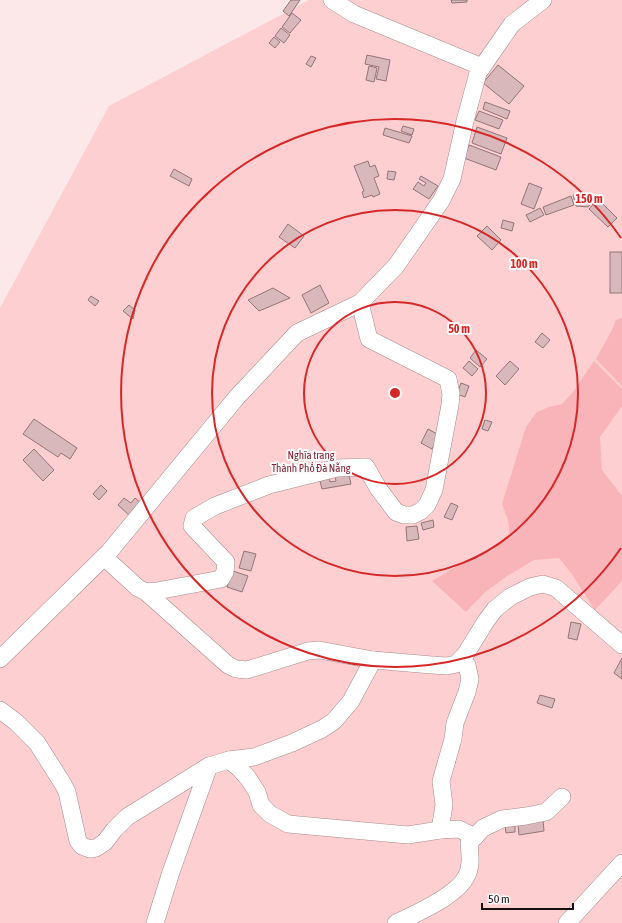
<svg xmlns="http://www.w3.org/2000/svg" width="622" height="923" viewBox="0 0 622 923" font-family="'Asap Condensed',sans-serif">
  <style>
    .green { fill: #fdcfd1 }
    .water { fill: #f8b4b9 }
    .building { fill: #d8b8ba; stroke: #937678 }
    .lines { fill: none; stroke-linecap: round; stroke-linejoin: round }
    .minor-casing { stroke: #a98b8c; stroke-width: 18 }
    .minor { stroke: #fff; stroke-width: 17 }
    .ring { fill: none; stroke: #d62828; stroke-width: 2 }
    .labels { text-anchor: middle; stroke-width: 4; stroke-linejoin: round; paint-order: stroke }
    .park-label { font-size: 11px; fill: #832335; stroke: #fbfbfb }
    .centre { fill: #d62828; stroke: #fbfbfb; stroke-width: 2 }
    .ring-label { font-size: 12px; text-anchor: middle; font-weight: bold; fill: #d62828; stroke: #fbfbfb; stroke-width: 4; stroke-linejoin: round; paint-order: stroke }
  </style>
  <rect width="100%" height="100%" fill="#fce8e9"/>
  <polygon class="green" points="309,0 622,0 622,923 0,923 0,308 109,106"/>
  <g class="water">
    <polygon points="622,318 622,386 596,359 612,330 616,320"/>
    <polygon points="594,361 622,389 622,406 600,437 602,470 622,496 622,581 595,610 571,573 559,558 534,560 507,576 484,593 466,612 432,581 467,560 492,551 510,535 508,520 502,504 526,427 537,412 549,407 562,404 573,392"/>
  </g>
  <g class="building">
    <polygon points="291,0 300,0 289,16 283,11"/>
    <polygon points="451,0 467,0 467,2 452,3"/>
    <polygon points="292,13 301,20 290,33 282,27"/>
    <polygon points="281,28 290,35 284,43 275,36"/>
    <polygon points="274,37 280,42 275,48 269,43"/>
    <polygon points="367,55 390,60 386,81 376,79 379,67 365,64"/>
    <polygon points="311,56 316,58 311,67 306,64"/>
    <polygon points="498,65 524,86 509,104 483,83"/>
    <polygon points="369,66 377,68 374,82 366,80"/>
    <polygon points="485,102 510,111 507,119 483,109"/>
    <polygon points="479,111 503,120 499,129 475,120"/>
    <polygon points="403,126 414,129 412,135 401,131"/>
    <polygon points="477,127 507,138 501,154 472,143"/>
    <polygon points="385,128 412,136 409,143 383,135"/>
    <polygon points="469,145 501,157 496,170 464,158"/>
    <polygon points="368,161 370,167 375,165 379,176 374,178 380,194 373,197 372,195 364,198 362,192 364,191 354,166"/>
    <polygon points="174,169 192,179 189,186 170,176"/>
    <polygon points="388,171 396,172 394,180 387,179"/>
    <polygon points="421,176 438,186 429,199 413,189 418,182 424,186 426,183 419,179"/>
    <polygon points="529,183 542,188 534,209 521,204"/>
    <polygon points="584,193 592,195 596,198 588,207 576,206 573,195"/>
    <polygon points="571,196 574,205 546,215 543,207"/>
    <polygon points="598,199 617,218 608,227 589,209"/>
    <polygon points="540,208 544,215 530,222 526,215"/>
    <polygon points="503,220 514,223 512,231 501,228"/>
    <polygon points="288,224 304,236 295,248 279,237"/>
    <polygon points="487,226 501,240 492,250 477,236"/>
    <rect x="610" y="252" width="12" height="41"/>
    <polygon points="320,285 329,303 311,313 302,295"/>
    <polygon points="273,288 290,298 259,311 248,300"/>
    <polygon points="91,296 99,301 95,306 88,300"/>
    <polygon points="129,305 135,310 133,319 123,311"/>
    <polygon points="542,333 550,340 543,348 535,342"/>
    <polygon points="476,350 487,359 480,367 470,358"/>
    <polygon points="469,361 478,369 472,376 463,368"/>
    <polygon points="510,361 519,369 505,385 496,376"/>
    <polygon points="461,383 469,386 465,397 457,394"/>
    <polygon points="34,419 77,448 70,459 61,453 58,457 23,434"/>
    <polygon points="485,420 492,422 488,431 482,429"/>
    <polygon points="428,429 439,435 432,449 421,443"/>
    <polygon points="34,449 54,470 43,481 23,460"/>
    <polygon points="348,470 351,484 322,489 319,477 329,475 330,482 336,481 334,473"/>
    <polygon points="101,485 107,491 99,500 93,494"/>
    <polygon points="124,498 131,503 135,498 141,503 130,516 118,505"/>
    <polygon points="451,503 458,506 452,520 444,517"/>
    <polygon points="433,520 434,527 423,530 421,523"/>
    <polygon points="417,526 419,539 407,541 406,527"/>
    <polygon points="244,551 256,554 251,571 239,568"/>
    <polygon points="233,571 248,576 242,592 227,587"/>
    <polygon points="571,622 581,624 577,640 568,638"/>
    <polygon points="622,658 622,679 614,673"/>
    <polygon points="540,695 555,699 552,708 537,703"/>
    <polygon points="543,820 544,831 519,835 518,824"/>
    <polygon points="515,823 515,832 506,833 505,824"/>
  </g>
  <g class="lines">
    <g class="minor-casing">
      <g id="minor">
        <polyline points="332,0 354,14 482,67"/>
        <polyline points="104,557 138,588 146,592 228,665 236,669 247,670 308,651 319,650 373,660 432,665 447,666 456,664 465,655 486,621 495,609 510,597 530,587 543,584 556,588 622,645"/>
        <polyline points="146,592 157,591 221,579 225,572 226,562 192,526 194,518 215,506 269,485 337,468 366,467 378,488 396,512 404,515 413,515 421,511 427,505 434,490 450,405 451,394 448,379 369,339 360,303"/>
        <polyline points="0,659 109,552 237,397 297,333 360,303 396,266 441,201 452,179 465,121 478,73 512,24 543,0"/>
        <polyline points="0,710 16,722 37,743 63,784 67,792 78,841 82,846 90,849 96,848 105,842 114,830 127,817 209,766 229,760 254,757 292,743 322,729 334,721 351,701 373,660"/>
        <polyline points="229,760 240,769 248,778 257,792 261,805 270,814 288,824 408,835 440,830 459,829 475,837"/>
        <polyline points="440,830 444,805 441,781 453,739 455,723 467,692 470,679 467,665 461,659"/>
        <polyline points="155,923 171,872 209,766"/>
        <path d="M396,923C416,914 456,896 466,877C472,867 470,854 469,843L483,828L502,819L526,816L546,812L562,797"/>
        <polyline points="567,923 622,863"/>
      </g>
    </g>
    <use href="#minor" class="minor"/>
  </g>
  <g class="ring">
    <circle cx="395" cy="393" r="91"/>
    <circle cx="395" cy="393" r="183"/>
    <path d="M621 548A274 274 0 1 1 621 238"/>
  </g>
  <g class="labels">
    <g class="park-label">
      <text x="311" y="459">Nghĩa trang<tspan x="311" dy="13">Thành Phố Đà Nẵng</tspan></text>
    </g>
  </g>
  <circle cx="395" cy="393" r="6" class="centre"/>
  <g class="ring-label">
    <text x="589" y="203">150 m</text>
    <text x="524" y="268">100 m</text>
    <text x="459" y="333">50 m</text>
  </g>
  <path d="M482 903v6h91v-6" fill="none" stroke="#190e0f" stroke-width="2"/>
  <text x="488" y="903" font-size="12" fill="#190e0f" stroke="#fbfbfb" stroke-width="3" paint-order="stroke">50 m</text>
</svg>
